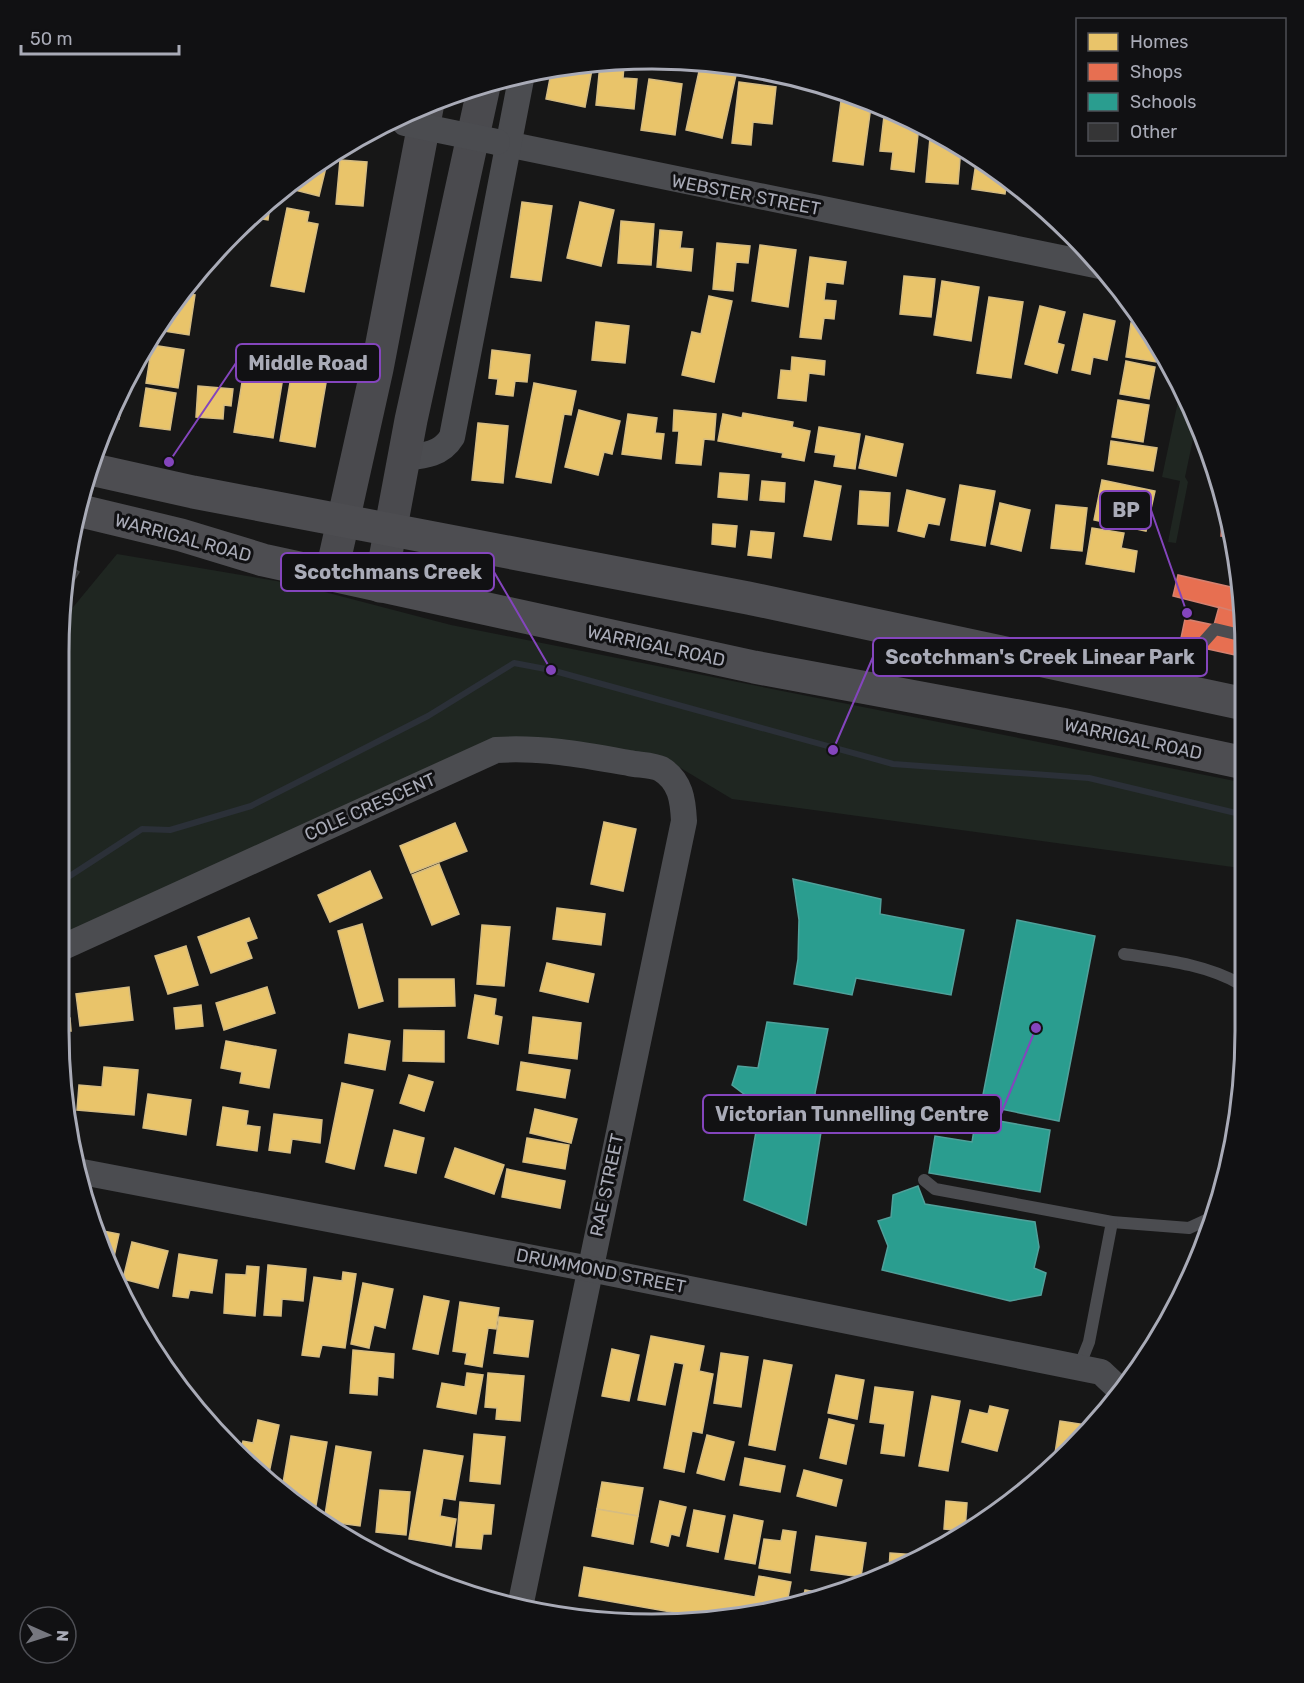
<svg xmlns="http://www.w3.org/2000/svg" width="1304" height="1683" viewBox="0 0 1304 1683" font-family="Rubik,sans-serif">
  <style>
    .green { fill: #1f2621 }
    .homes { fill: #e9c46a; stroke: #d6bc81; stroke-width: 1.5 }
    .shops { fill: #e76f51; stroke: #d48170; stroke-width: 1.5 }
    .schools { fill: #2a9d8f; stroke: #50a19b; stroke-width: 1.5 }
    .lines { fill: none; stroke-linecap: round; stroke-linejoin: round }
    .stream { stroke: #2b3038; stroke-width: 6 }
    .building { fill: #353536; stroke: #404043; stroke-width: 1.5 }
    .lane { stroke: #4b4c50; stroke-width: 12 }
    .street { stroke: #4b4c50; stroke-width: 26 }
    .secondary { stroke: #4a4a4e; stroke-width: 33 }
    .highway { stroke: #4d4d51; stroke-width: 33 }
    .street-bridge { stroke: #4b4c50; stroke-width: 26 }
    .labels { text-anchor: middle; stroke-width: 6; stroke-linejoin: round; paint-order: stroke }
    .street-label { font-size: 18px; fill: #a9abb7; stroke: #111113 }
    .rim { fill: none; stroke: #a9abb7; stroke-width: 3 }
    .leader { fill: none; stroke: #8445bd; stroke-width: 2 }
    .callout-dot { fill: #8445bd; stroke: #111113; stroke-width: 2 }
    .callout { fill: #111113; stroke: #8445bd; stroke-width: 2 }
    .callout-label { font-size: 20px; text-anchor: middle; font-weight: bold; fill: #a9abb7 }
  </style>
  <rect width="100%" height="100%" fill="#171717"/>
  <g class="green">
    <polygon points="1180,392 1196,425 1185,477 1188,482 1176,543 1168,542 1180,481 1162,477"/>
    <polygon points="117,554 294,584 451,625 1240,782 1240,868 732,799 669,761 510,738 59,937 60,623"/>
  </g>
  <g class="homes">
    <polygon points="593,64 585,107 546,99 552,68"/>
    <polygon points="600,64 624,66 623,78 637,79 634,109 596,105"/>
    <polygon points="700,67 736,75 722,138 686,130"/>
    <polygon points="649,79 682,84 675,135 641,130"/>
    <polygon points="739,82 776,87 772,124 753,122 751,145 732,143"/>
    <polygon points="841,101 871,106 863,165 833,161"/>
    <polygon points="884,116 907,119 919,125 914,172 891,169 893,152 880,151"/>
    <polygon points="930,138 945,139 961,147 958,184 926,182"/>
    <polygon points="329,155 319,196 287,188 288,185"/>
    <polygon points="977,156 1007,179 1005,194 972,189"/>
    <polygon points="340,160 367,162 363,206 336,204"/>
    <polygon points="271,198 268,220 250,217 260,206"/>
    <polygon points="522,202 552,206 541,281 511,277"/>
    <polygon points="580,202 614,210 601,266 567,258"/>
    <polygon points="287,208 309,212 307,222 318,224 304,292 271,286"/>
    <polygon points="621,221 654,224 651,265 618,263"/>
    <polygon points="660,230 682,232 680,248 693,249 691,271 657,267"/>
    <polygon points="717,243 750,246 748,263 736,262 733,291 713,289"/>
    <polygon points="760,245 796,250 788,307 752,301"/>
    <polygon points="810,257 846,262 843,284 826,282 824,300 836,301 834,319 824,318 821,339 800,337"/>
    <polygon points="904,276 935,279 931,317 900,314"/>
    <polygon points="942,281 979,287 971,341 934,335"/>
    <polygon points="180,293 195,295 189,335 157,330"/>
    <polygon points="709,296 732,301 714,382 682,375 692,332 701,334"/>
    <polygon points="989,297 1023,302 1011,378 977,373"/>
    <polygon points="1040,306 1065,312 1057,343 1064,345 1057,373 1025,364"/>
    <polygon points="1084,314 1115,321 1107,360 1093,357 1090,374 1072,370"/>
    <polygon points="596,322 629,326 625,363 592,360"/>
    <polygon points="1131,323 1147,326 1158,348 1156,362 1126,357"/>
    <polygon points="152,345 184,350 178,388 146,383"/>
    <polygon points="492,350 530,355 527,382 515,381 513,396 496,394 498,379 489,378"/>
    <polygon points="792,357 825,361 824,375 809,373 806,401 778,398 781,370 791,371"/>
    <polygon points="1126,361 1155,367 1149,399 1120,394"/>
    <polygon points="292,371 327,377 315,447 280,441"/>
    <polygon points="243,376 282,383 273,438 234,432"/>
    <polygon points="126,380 119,419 109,417 120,390"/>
    <polygon points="534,383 576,391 571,415 564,414 551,483 516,477"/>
    <polygon points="198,386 233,389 231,406 224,405 223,419 196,417"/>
    <polygon points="146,388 176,393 170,430 140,426"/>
    <polygon points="1118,400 1149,405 1143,442 1112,437"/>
    <polygon points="579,410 620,421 612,454 604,452 598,475 565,467"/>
    <polygon points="674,410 716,414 714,440 704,439 701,465 676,463 679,431 673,431"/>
    <polygon points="743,413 793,422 792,427 810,431 804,461 782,457 783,453 718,441 723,414 742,418"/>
    <polygon points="628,414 657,418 655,433 664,434 661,459 622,454"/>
    <polygon points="478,423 508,426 503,483 472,480"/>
    <polygon points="819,427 860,434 855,469 834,466 836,455 815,452"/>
    <polygon points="866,436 903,444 896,476 859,468"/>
    <polygon points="1111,441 1157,448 1153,471 1108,464"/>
    <polygon points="720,473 749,475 747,500 718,497"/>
    <polygon points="1102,480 1155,491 1146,531 1094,520"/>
    <polygon points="762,481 785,483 784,502 760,500"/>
    <polygon points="815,481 841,486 831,540 804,536"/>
    <polygon points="960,485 995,491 985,546 951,540"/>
    <polygon points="907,490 945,499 939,525 928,523 924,537 898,531"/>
    <polygon points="860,491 890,493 888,526 858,524"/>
    <polygon points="1000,503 1030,510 1021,551 991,544"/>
    <polygon points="1056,505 1087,508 1082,551 1051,548"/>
    <polygon points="713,524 737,526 735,547 712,544"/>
    <polygon points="1092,528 1124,533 1121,548 1137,551 1134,572 1086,564"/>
    <polygon points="751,531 774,533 771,558 748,555"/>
    <polygon points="604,822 636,829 623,891 591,884"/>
    <polygon points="455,823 467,851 411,873 400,846"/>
    <polygon points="439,864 459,914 432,925 412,875"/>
    <polygon points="370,871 382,898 330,922 318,895"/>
    <polygon points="557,908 605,914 601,945 553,939"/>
    <polygon points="249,918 257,938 246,942 252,958 211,973 198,937"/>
    <polygon points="362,924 383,1001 359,1008 338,931"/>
    <polygon points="482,925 510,927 504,986 477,984"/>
    <polygon points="186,946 198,985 168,994 155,956"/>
    <polygon points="547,963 594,974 588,1002 540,991"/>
    <polygon points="399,979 454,979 455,1006 399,1007"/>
    <polygon points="129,987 133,1020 80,1026 76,994"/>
    <polygon points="267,987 275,1013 224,1030 216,1003"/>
    <polygon points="475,995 496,999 494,1015 502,1017 498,1044 468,1038"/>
    <polygon points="201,1005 203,1026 176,1029 174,1008"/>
    <polygon points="533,1017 581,1023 577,1059 529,1053"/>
    <polygon points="70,1018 71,1031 59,1031 59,1019"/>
    <polygon points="404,1030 444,1031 444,1062 403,1061"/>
    <polygon points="349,1034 390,1041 385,1070 345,1063"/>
    <polygon points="226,1041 276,1050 269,1088 240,1083 242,1072 221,1068"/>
    <polygon points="521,1062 570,1070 565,1098 517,1090"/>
    <polygon points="104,1067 138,1070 134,1115 77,1110 79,1085 102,1087"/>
    <polygon points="409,1075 433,1082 424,1111 400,1103"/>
    <polygon points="342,1083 373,1090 354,1169 326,1162"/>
    <polygon points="148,1094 191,1100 186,1135 143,1128"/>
    <polygon points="223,1107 248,1111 246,1125 260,1127 257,1151 217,1145"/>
    <polygon points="535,1109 577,1119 571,1143 530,1133"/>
    <polygon points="274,1114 322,1120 320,1143 292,1139 290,1153 269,1150"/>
    <polygon points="394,1130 424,1138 416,1173 385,1166"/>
    <polygon points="527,1138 569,1145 565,1169 523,1162"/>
    <polygon points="455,1148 504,1165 494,1194 445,1177"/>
    <polygon points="507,1169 565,1181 560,1208 502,1197"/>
    <polygon points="98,1230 119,1234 112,1266"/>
    <polygon points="132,1242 168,1251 158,1288 123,1279"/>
    <polygon points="179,1254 217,1260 212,1293 190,1290 188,1298 173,1296"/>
    <polygon points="268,1265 306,1269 303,1301 282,1299 281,1316 264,1315"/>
    <polygon points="247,1266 259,1267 255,1316 224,1313 226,1274 246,1275"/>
    <polygon points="343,1272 356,1274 345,1348 322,1345 319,1357 302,1355 314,1277 342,1281"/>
    <polygon points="363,1283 393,1289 385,1328 374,1325 369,1348 351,1344"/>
    <polygon points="424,1296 449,1301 438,1354 413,1349"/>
    <polygon points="460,1302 499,1308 496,1329 488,1328 482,1367 465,1364 467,1353 453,1351"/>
    <polygon points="499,1317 533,1321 528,1357 494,1353"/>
    <polygon points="651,1336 704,1346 699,1371 713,1374 702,1433 692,1431 684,1472 664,1468 684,1364 674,1362 665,1405 638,1400"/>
    <polygon points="612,1349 639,1355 629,1401 602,1396"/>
    <polygon points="353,1350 394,1354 393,1378 378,1376 377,1395 350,1393"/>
    <polygon points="721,1353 748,1357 741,1407 714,1403"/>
    <polygon points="764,1360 792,1365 775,1450 749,1445"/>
    <polygon points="467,1373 483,1375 476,1414 437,1407 442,1383 465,1387"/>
    <polygon points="488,1373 524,1376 520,1421 496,1419 497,1408 485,1407"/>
    <polygon points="836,1375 864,1380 857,1419 828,1413"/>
    <polygon points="875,1387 913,1392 904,1456 881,1453 885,1424 870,1422"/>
    <polygon points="932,1396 960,1401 948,1471 919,1466"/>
    <polygon points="990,1406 1008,1410 997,1451 962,1442 970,1410 988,1414"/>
    <polygon points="829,1419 854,1425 846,1464 820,1458"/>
    <polygon points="258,1420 279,1425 268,1478 239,1456 243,1441 253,1443"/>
    <polygon points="1060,1421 1087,1425 1085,1434 1071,1451 1053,1466"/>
    <polygon points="474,1434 505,1437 500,1484 470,1481"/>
    <polygon points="707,1435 734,1442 724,1480 697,1473"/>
    <polygon points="291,1436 327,1442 315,1511 310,1510 282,1489"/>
    <polygon points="336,1446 371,1452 360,1526 324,1521"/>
    <polygon points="424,1450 463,1456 455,1500 443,1498 440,1516 456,1519 451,1546 409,1539"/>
    <polygon points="745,1458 785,1466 780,1492 740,1485"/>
    <polygon points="804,1470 842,1480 836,1506 797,1496"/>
    <polygon points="602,1482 643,1488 638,1516 597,1509"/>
    <polygon points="380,1490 410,1492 406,1535 376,1532"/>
    <polygon points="660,1501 686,1507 679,1536 671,1534 668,1546 651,1542"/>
    <polygon points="946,1501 967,1503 965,1531 944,1529"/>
    <polygon points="460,1502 494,1505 491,1534 483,1534 481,1549 456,1547"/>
    <polygon points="597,1509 638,1516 633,1544 592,1536"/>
    <polygon points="694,1510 725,1516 718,1552 687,1546"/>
    <polygon points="734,1515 763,1521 755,1564 725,1559"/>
    <polygon points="783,1530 796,1532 790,1573 759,1568 764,1539 781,1541"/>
    <polygon points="816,1536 866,1543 861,1577 811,1570"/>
    <polygon points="890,1553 919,1555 889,1570"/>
    <polygon points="584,1567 755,1597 759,1576 791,1582 786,1608 767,1613 711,1619 579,1596"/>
    <polygon points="805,1590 834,1595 833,1596 802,1604"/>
  </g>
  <g class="shops">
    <polygon points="1223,504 1224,505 1232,537 1221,536"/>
    <polygon points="1237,562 1240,575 1240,613 1173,596 1178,575 1231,587"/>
    <polygon points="1219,607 1240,613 1240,656 1180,643 1185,619 1214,625"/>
  </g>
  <g class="schools">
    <polygon points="793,879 881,899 880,914 964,930 951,995 856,978 852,995 794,984 798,959 799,920"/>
    <polygon points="1017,920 1095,936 1059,1121 981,1105"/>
    <polygon points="767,1022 828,1029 815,1093 822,1126 806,1225 744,1200 757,1126 753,1101 732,1085 738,1066 758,1068"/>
    <polygon points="976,1117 1050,1130 1040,1192 929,1173 935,1136 972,1142"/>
    <polygon points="918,1186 925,1204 1035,1222 1039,1247 1034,1268 1046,1273 1041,1295 1010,1301 882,1270 888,1246 878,1221 891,1217 893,1195"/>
  </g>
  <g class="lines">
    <polyline class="stream" points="59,883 142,829 170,830 251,806 428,716 514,663 551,670 893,764 1089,778 1240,814"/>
  </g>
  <polygon class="building" points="68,565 79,572 62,601"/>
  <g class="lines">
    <g class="lane">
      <polyline points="1167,683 1215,629 1240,635"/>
      <path d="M1124,954C1164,960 1205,964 1240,984"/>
      <polyline points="924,1180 935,1189 1112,1222 1189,1228 1215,1216"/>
      <polyline points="1079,1367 1089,1342 1112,1222"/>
    </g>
    <g class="street">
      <polyline points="497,142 1100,266"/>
      <path d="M404,458C423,456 441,455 452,437L522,74"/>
      <path d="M59,949L496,750C542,747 584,755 629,763C638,765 653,765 661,769C681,781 683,801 684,821L520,1607"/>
      <polyline points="77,1171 590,1269 1101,1372 1118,1388 1119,1393"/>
    </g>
    <g class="secondary">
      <polyline points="331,575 377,369 428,103"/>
      <polyline points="380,586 411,420 484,86"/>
    </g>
    <g class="highway">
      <polyline points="90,469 193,492 748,598 1240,703"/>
      <polyline points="77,510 181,535 263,560 754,667 1061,724 1240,762"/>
    </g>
    <polyline class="street-bridge" points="405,123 497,142"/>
  </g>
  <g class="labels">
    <g class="street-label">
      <text transform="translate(746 195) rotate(11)" y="6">WEBSTER STREET</text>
      <text transform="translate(183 538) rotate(15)" y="6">WARRIGAL ROAD</text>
      <text transform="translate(656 646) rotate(12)" y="6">WARRIGAL ROAD</text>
      <text transform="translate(1133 739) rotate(12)" y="6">WARRIGAL ROAD</text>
      <text transform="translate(370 807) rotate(-24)" y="6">COLE CRESCENT</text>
      <text transform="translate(607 1185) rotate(-78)" y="6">RAE STREET</text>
      <text transform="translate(601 1271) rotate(11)" y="6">DRUMMOND STREET</text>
    </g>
  </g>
  <path d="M0 0H1304V1683H0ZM652 69H652A583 583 0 0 1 1235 652V1031A583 583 0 0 1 652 1614H652A583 583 0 0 1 69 1031V652A583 583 0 0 1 652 69Z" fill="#111113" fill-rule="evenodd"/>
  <path class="rim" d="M652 69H652A583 583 0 0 1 1235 652V1031A583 583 0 0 1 652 1614H652A583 583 0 0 1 69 1031V652A583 583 0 0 1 652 69Z"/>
  <path class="leader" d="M169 462L236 363M1187 613L1151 510M551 670L494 572M833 750L873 657M1036 1028L1001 1114"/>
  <g class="callout-dot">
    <circle cx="169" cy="462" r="6"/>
    <circle cx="1187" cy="613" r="6"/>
    <circle cx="551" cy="670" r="6"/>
    <circle cx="833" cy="750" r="6"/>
    <circle cx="1036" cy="1028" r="6"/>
  </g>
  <g class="callout">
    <rect x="236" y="344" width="144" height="38" rx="6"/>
    <rect x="1100" y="491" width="51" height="38" rx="6"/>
    <rect x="281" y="553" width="213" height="38" rx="6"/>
    <rect x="873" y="638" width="334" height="38" rx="6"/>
    <rect x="703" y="1095" width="298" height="38" rx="6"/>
  </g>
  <g class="callout-label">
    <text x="308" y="370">Middle Road</text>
    <text x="1126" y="517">BP</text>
    <text x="388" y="579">Scotchmans Creek</text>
    <text x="1040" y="664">Scotchman's Creek Linear Park</text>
    <text x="852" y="1121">Victorian Tunnelling Centre</text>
  </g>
  <rect x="1076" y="18" width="210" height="138" fill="#111113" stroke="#4e4f55" stroke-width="1.5"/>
  <rect x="1088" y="33" width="30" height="18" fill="#e9c46a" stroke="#4e4f55" stroke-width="1.5"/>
  <text x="1130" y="48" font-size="18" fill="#a9abb7">Homes</text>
  <rect x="1088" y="63" width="30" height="18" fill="#e76f51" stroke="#4e4f55" stroke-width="1.5"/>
  <text x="1130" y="78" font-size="18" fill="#a9abb7">Shops</text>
  <rect x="1088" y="93" width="30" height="18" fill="#2a9d8f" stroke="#4e4f55" stroke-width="1.5"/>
  <text x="1130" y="108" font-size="18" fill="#a9abb7">Schools</text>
  <rect x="1088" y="123" width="30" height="18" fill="#353536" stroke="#4e4f55" stroke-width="1.5"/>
  <text x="1130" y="138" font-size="18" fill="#a9abb7">Other</text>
  <g transform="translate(48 1635) rotate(93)"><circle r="28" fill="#111113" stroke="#4e4f55" stroke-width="1.5"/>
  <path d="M0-4.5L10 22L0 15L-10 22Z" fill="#76777f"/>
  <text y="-9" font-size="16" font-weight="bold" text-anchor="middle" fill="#a9abb7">N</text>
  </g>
  <path d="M21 45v9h158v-9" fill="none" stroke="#a9abb7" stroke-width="3"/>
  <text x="30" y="45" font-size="18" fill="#a9abb7" stroke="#111113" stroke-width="4.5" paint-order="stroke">50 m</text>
</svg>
